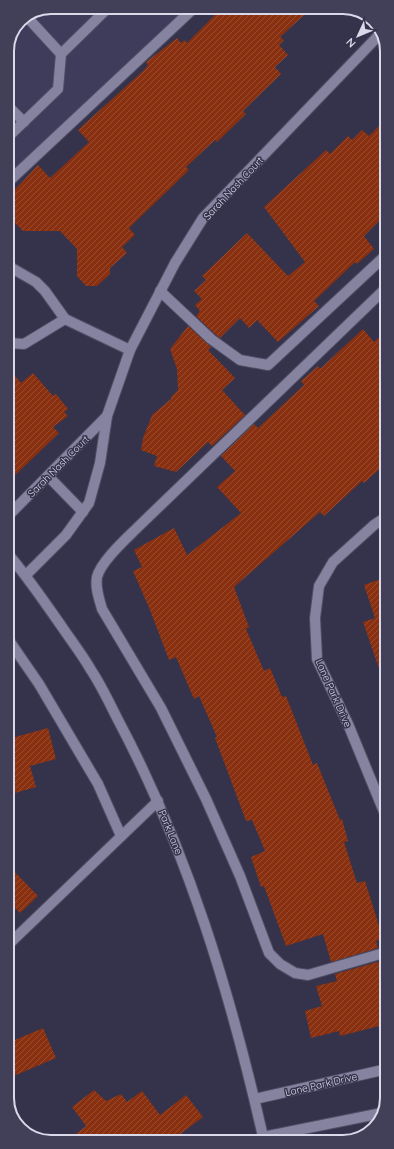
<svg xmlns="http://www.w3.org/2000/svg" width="394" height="1149" viewBox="0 0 394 1149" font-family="Quicksand,sans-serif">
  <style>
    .built { fill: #3e3b5b }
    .building { fill: url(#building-hatch) }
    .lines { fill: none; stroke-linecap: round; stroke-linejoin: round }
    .minor-casing { stroke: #514f65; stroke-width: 12 }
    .minor { stroke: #8583a0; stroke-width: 10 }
    .labels { text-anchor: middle; stroke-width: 3; stroke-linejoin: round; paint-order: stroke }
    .street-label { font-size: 10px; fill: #dad9ea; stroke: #35324c }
    .rim { fill: none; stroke: #dad9ea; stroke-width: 2 }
  </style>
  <defs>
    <pattern id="building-hatch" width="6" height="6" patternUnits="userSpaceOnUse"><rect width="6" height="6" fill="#88300f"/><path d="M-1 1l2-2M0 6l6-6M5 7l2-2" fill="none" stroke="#984d32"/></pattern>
  </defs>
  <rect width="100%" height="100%" fill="#35324c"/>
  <polygon class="built" points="51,7 201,7 7,190 7,48 20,20"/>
  <g class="building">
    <polygon points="223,7 313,7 280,37 284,40 279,45 288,55 275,67 281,74 243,111 246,114 217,142 215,140 186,167 189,170 129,228 135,235 122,247 127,253 110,268 110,274 97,286 86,286 77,276 77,249 60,231 23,231 7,215 7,198 38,165 50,178 89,142 78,130 144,70 148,65 146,62 177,38 181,43 185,40 187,43"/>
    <polygon points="386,119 386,214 364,236 374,249 357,264 355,262 314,301 319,306 278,342 257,320 249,328 240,318 220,338 215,334 196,316 200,311 195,305 202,299 194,291 206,280 202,276 247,233 288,276 305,262 264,207 326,150 330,154 348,136 352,140 362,130 369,136"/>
    <polygon points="188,326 211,347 208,350 235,378 222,390 245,415 212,446 208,442 176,472 154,466 157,456 141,450 143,438 152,415 171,399 171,397 178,390 177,369 170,349"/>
    <polygon points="363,329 374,342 386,331 386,463 364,483 362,481 324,516 320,512 234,587 249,627 246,629 264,671 270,668 282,697 286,696 313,765 317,763 340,820 342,819 348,841 344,842 357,883 365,881 383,939 376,941 378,948 331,962 323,934 286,946 264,886 261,887 251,857 265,851 252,820 246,821 215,738 217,737 199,696 194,699 176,657 169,660 150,610 133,571 142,567 134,550 174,528 187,555 241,513 217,487 235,471 221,456 254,424 258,428 304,385 301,381 318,366 320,369"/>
    <polygon points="8,367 21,383 33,373 53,396 56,394 68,409 64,412 68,416 53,427 59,433 8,482"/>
    <polygon points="386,577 386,680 383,680 363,622 375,618 364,585"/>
    <polygon points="48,728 56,759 30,766 36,787 8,795 8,739"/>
    <polygon points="8,865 38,896 20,913 8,901"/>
    <polygon points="381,961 387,984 387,1024 340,1036 339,1031 311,1038 305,1011 322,1006 316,986 337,981 335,974"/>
    <polygon points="43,1028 56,1058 9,1078 8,1043"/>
    <polygon points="94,1090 106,1101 121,1094 127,1102 142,1091 160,1115 186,1095 203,1117 171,1141 66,1142 86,1126 72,1107"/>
  </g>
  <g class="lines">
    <g class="minor-casing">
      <g id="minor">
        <polyline points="27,17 61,54"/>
        <polyline points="7,105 24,122"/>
        <polyline points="7,138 58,89 61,54 109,7"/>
        <polyline points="7,183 195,7"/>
        <polyline points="7,268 10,267 36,282 45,291 65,319 24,344 7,343"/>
        <path d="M386,288L139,526C127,538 101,561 97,577C95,588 99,598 102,609L161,708L206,799L240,876L269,953L280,964L295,973L308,975L387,952"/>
        <polyline points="160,291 211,339 240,360 268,365 386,255"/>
        <polyline points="65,319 130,350"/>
        <polyline points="48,476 83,512"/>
        <polyline points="8,516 107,416"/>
        <polyline points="386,517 374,525 333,562 319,586 315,618 317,659 348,724 387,819"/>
        <path d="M8,554C27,576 43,600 60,624C70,639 82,654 91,670C101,685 109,702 117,718C188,851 231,995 264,1141"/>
        <polyline points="26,575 66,535 89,503 100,463 107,416 130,350 175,263 203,218 381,33"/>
        <polyline points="8,639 39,684 98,784 121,836"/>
        <polyline points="8,945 158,801"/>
        <polyline points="255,1099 387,1069"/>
        <polyline points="263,1137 382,1113"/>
      </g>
    </g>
    <use href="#minor" class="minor"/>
  </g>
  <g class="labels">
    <g class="street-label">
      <text transform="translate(233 188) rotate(-47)" y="4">Sarah Nash Court</text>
      <text transform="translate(58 466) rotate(-45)" y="4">Sarah Nash Court</text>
      <text transform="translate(334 693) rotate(66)" y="4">Lane Park Drive</text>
      <text transform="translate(171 832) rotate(68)" y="4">Park Lane</text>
      <text transform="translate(321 1084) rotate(-13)" y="4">Lane Park Drive</text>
    </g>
  </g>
  <path d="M0 0H394V1149H0ZM51 14H343A37 37 0 0 1 380 51V1098A37 37 0 0 1 343 1135H51A37 37 0 0 1 14 1098V51A37 37 0 0 1 51 14Z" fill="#423f59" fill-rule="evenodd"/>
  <path class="rim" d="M51 14H343A37 37 0 0 1 380 51V1098A37 37 0 0 1 343 1135H51A37 37 0 0 1 14 1098V51A37 37 0 0 1 51 14Z"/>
  <g transform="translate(358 36) rotate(226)" stroke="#35324c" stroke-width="3" paint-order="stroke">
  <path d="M0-3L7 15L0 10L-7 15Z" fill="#dad9ea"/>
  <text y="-6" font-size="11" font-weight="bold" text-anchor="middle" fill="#dad9ea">N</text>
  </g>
</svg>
